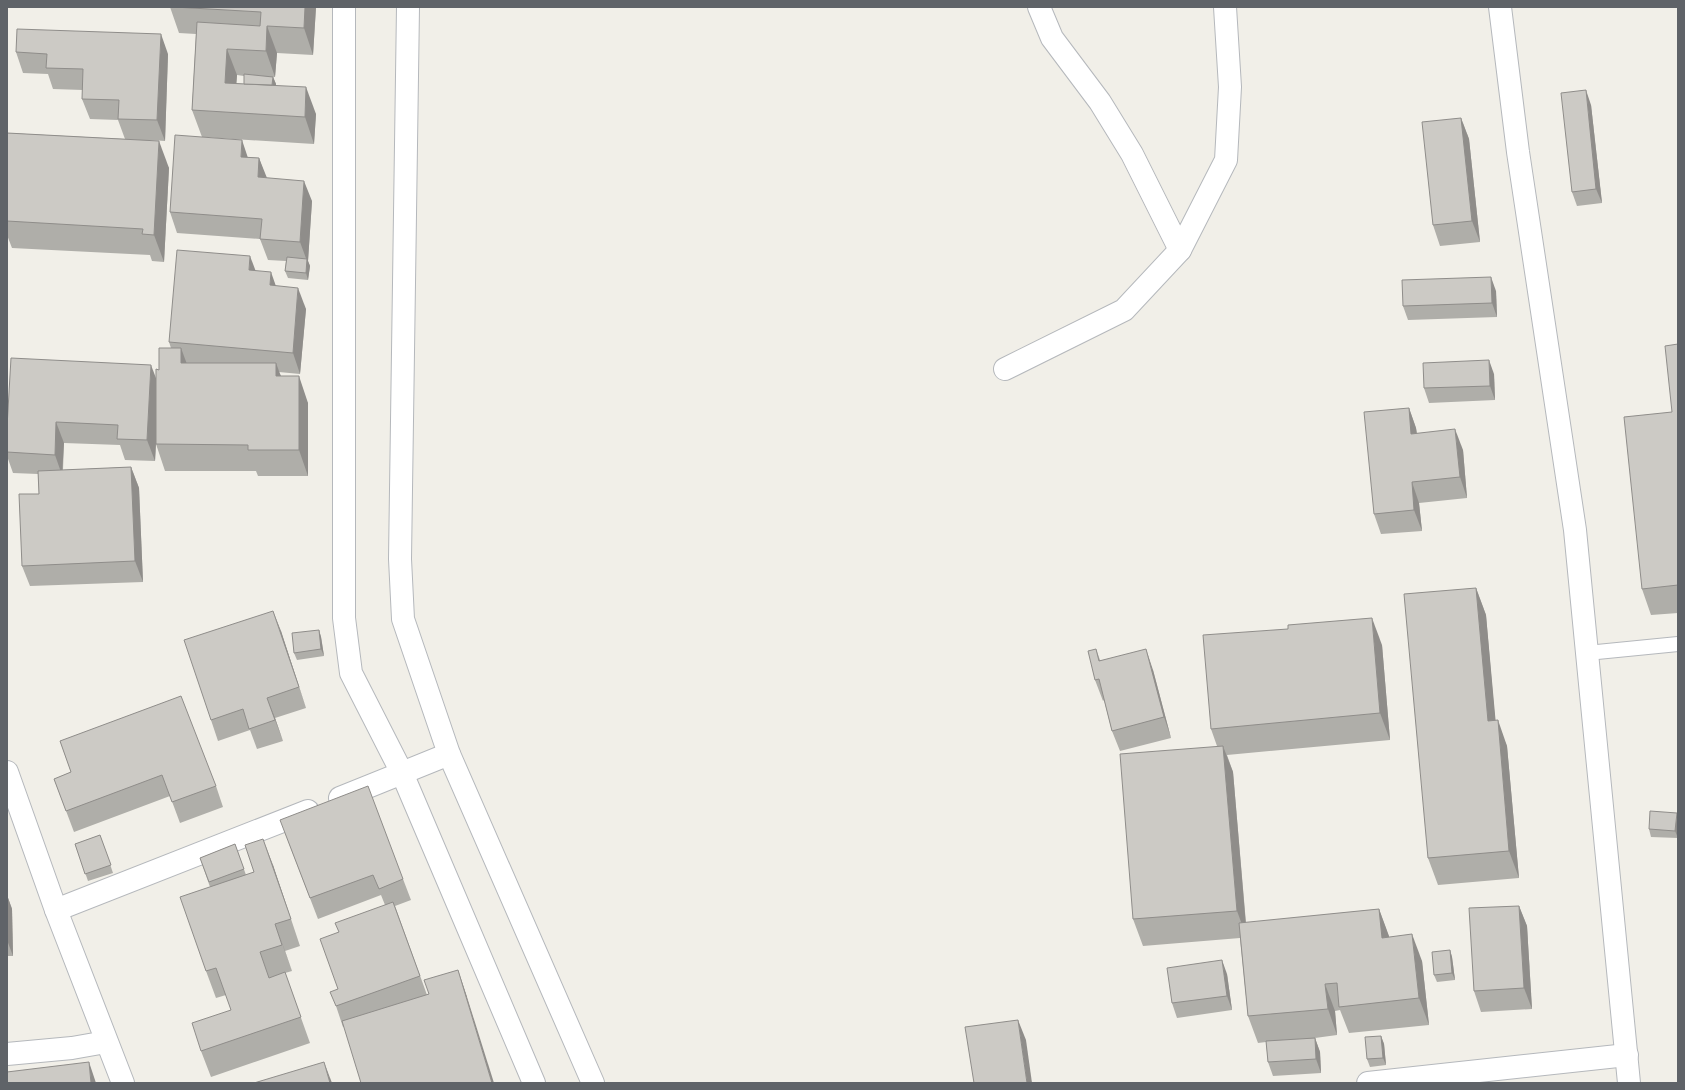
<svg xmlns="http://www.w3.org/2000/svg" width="1685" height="1090" viewBox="0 0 1685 1090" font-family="Inter,sans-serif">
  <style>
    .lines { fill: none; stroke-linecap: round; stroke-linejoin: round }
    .lane-casing { stroke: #b5b8bc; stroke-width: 16 }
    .street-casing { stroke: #b5b8bc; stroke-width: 24 }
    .lane { stroke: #fff; stroke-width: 14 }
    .street { stroke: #fff; stroke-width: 22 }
    .wall { fill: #afaea9; fill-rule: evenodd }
    .shaded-wall { fill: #8f8d8a }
    .building { fill: #cccac5; stroke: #8f8d8a }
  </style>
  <rect width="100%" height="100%" fill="#f1efe8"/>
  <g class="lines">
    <g class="lane-casing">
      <polyline id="lane" points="1587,653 1678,644"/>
    </g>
    <g class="street-casing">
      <g id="street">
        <polyline points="344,7 344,618 351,673 402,773 534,1083"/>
        <polyline points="408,7 400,559 403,619 449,754 593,1083"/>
        <polyline points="1039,7 1052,38 1100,102 1132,154 1180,250"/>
        <polyline points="1500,7 1518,152 1575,530 1629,1083"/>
        <polyline points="1005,369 1124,310 1180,250 1226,160 1230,87 1225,7"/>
        <polyline points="7,772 56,910 123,1083"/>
        <polyline points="340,798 449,754"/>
        <polyline points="56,910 308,811"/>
        <polyline points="7,1054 72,1048 106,1042"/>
        <polyline points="1368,1083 1627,1055"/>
      </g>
    </g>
    <use href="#lane" class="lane"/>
    <use href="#street" class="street"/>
  </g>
  <g class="wall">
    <path d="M170,7H316L313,55L277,53L275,77H273L276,84L275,86L316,114L314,144L202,137L192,110L196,34L179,33ZM237,75L244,76V84L236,83Z"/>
    <polygon points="16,52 168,54 165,141 150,140 169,168 164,262 152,261 150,255 12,248 7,235 7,133 125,139 118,120 90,119 82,99 83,90 53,89 48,74 23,73"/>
    <polygon points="1591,105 1602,203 1577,206 1572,192"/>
    <polygon points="1461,118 1469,139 1480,242 1440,246 1433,225"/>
    <polygon points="248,157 259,158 266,178 312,201 308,261 310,266 308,280 288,278 285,271 286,261 268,260 260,239 177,233 170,212"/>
    <polygon points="255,271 306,309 300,374 279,372 281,376 308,403 308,476 258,476 256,471 165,471 156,444 155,461 125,460 120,445 64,443 63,470 131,467 139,488 143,582 30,586 22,566 39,494 38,474 13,473 7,456 7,427 156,378 159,370 171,348 169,342"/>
    <polygon points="1496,291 1497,317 1408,320 1403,306"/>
    <polygon points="1678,344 1678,613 1651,615 1642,589 1672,412"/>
    <polygon points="1494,374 1495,400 1429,403 1424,388"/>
    <polygon points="1409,408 1416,428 1417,433 1463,450 1467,498 1419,503 1422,531 1381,534 1374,514"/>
    <polygon points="1476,588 1486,615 1495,720 1507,746 1519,878 1438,885 1428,858"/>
    <polygon points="319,630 321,637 324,656 297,660 294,653"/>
    <polygon points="281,631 306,708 275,718 283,741 257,749 250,730 218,741 211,720"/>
    <polygon points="1382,645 1390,740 1227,755 1233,772 1246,923 1379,909 1389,937 1422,961 1429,1025 1349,1033 1340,1010 1335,1011 1337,1035 1315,1038 1320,1052 1321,1073 1273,1076 1268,1062 1266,1042 1258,1043 1248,1016 1240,938 1143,946 1133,919 1217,746 1211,729"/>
    <polygon points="1096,649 1100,660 1153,670 1171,738 1120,751 1112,731 1104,700 1103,701 1095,680"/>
    <polygon points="60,741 216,786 223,807 180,823 170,796 74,832 54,779 71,772"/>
    <polygon points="1678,816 1678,838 1651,837 1649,829"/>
    <polygon points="100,835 113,873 88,881 75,844"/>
    <polygon points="288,841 403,879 411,900 395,906 427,995 429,994 458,970 467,997 343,1027 336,1006 338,989 339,932 385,905 381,895 318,919"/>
    <polygon points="235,844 246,875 273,865 300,946 285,951 292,971 285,973 310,1043 211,1077 201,1051 231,1010 226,995 216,998 206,971 210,887 200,858"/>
    <polygon points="7,895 12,909 13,956 7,956"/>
    <polygon points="1519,906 1527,926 1532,1009 1481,1012 1474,991"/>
    <polygon points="1450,950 1452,957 1455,980 1437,982 1434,975"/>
    <polygon points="1227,974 1232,1010 1177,1018 1172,1003"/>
    <polygon points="1381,1036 1384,1044 1386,1065 1370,1067 1367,1059"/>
  </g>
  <g class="shaded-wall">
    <polygon points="305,7 316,7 313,55 304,28"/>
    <polygon points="267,26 277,53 275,77 266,51"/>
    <polygon points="161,34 168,54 165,141 157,120"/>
    <polygon points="227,49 237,75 235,109 225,83"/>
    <polygon points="273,77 276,84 274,106 271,99"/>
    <polygon points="306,87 316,114 314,144 305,117"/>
    <polygon points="1586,90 1591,105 1602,203 1596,189"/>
    <polygon points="1461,118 1469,139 1480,242 1472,221"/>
    <polygon points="242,140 249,161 241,157"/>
    <polygon points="159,141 169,168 164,262 154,235"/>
    <polygon points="259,158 267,178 258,177"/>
    <polygon points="304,181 312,201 308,261 310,266 308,280 306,273 307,261 300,242"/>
    <polygon points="250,256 258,277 249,270"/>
    <polygon points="271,272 278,292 270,285"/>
    <polygon points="1491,277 1496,291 1497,317 1492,303"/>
    <polygon points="298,288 306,309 300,374 293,353"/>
    <polygon points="181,348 191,375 181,363"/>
    <polygon points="1489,360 1494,374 1495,400 1490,386"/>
    <polygon points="276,363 286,390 276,376"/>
    <polygon points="151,365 159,386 155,461 147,440"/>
    <polygon points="299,376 308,403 308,476 299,450"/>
    <polygon points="1409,408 1416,428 1419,454 1411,434"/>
    <polygon points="56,422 64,443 62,475 55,455"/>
    <polygon points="1455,429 1463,450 1467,498 1460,477"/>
    <polygon points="131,467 139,488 143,582 135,561"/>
    <polygon points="1412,482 1419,503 1422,531 1414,510"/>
    <polygon points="1476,588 1486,615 1498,747 1488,721"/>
    <polygon points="273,611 281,631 306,708 299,687"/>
    <polygon points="1372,618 1382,645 1390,740 1380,713"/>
    <polygon points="319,630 321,637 324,656 321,649"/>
    <polygon points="1146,649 1153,670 1171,738 1164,717"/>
    <polygon points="267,698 275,718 283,741 275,720"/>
    <polygon points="1498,720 1507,746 1519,878 1509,851"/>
    <polygon points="1223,746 1233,772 1247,938 1237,911"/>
    <polygon points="1677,813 1678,816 1678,838 1675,831"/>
    <polygon points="263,839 273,865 300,946 291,919"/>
    <polygon points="7,895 12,909 13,956 7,940"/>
    <polygon points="1519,906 1527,926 1532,1009 1524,988"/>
    <polygon points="1379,909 1389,936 1392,964 1382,938"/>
    <polygon points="275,924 285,951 292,971"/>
    <polygon points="1412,934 1422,961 1429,1025 1419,998"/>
    <polygon points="1450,950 1452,957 1455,980 1452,973"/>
    <polygon points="1222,960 1227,974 1232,1010 1227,996"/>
    <polygon points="458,970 467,997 494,1083 492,1083"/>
    <polygon points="1325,984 1335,1011 1337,1035 1328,1009"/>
    <polygon points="1018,1020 1026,1040 1032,1083 1027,1083"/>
    <polygon points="1381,1036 1384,1044 1386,1065 1383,1058"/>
    <polygon points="1315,1038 1320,1052 1321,1073 1316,1059"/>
    <polygon points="89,1062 96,1083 91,1083"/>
    <polygon points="324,1062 332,1083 330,1083"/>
  </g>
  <g class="building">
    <polygon points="174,7 305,7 304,28 267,26 266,51 227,49 225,83 306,87 305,117 192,110 197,22 260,26 261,12"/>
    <polygon points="17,29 161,34 157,120 118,119 119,100 82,99 83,69 46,68 47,54 16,52"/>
    <polygon points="244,74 273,77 272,85 244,84"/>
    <polygon points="1586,90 1596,189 1572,192 1561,93"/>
    <polygon points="1461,118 1472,221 1433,225 1422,122"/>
    <polygon points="7,133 159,141 154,235 142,234 143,229 7,221"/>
    <polygon points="175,135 242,140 241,157 259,158 258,177 304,181 300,242 260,239 262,219 170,212"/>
    <polygon points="177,250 250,256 249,270 271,272 270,285 298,288 293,353 169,342"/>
    <polygon points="287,257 307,259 306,273 285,271"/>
    <polygon points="1491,277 1492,303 1403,306 1402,280"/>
    <polygon points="1678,344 1678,585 1642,589 1624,417 1672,412 1665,346"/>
    <polygon points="159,348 181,348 181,363 276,363 276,376 299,376 299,450 248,450 248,445 156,444 156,369 159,370"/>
    <polygon points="11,358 151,365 147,440 117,439 118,425 56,422 55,455 7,452 7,427"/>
    <polygon points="1489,360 1490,386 1424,388 1423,363"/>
    <polygon points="1409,408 1411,434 1455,429 1460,477 1412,482 1414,510 1374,514 1364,412"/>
    <polygon points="131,467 135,561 22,566 19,494 39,494 38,471"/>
    <polygon points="1476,588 1488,721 1498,720 1509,851 1428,858 1404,594"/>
    <polygon points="273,611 299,687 267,698 275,720 249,729 243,709 211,720 184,640"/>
    <polygon points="1372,618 1380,713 1211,729 1203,635 1288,629 1288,625"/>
    <polygon points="319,630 321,649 294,653 292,633"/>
    <polygon points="1096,649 1099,661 1146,649 1164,717 1112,731 1099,679 1095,680 1088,651"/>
    <polygon points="181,696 216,786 172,802 162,775 66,811 54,779 71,772 60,741"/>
    <polygon points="1223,746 1237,911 1133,919 1120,754"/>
    <polygon points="368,786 403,879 379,889 373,875 310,898 280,820"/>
    <polygon points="1650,811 1677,813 1675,831 1649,829"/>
    <polygon points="100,835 111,865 85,874 75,844"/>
    <polygon points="263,839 291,919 275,924 282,945 260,952 269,978 285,972 301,1017 201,1051 192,1023 231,1010 216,968 206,971 180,897 254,872 245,845"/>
    <polygon points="235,844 244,869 209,882 200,858"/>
    <polygon points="393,902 420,976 336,1006 330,992 338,989 320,939 339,932 335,923"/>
    <polygon points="1519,906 1524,988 1474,991 1469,908"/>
    <polygon points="1379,909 1382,938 1412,934 1419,998 1339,1007 1337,983 1325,984 1328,1009 1248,1016 1239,923"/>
    <polygon points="1450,950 1452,973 1434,975 1432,952"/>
    <polygon points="1222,960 1227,996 1172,1003 1167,968"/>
    <polygon points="458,970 492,1083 361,1083 342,1021 429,994 424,980"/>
    <polygon points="1018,1020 1027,1083 974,1083 965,1027"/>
    <polygon points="1381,1036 1383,1058 1367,1059 1365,1037"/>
    <polygon points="1315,1038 1316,1059 1268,1062 1266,1041"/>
    <polygon points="89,1062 91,1083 7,1083 7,1072"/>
    <polygon points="324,1062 330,1083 254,1083"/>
  </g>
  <rect width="1685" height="1090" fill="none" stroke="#5f6368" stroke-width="16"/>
</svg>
